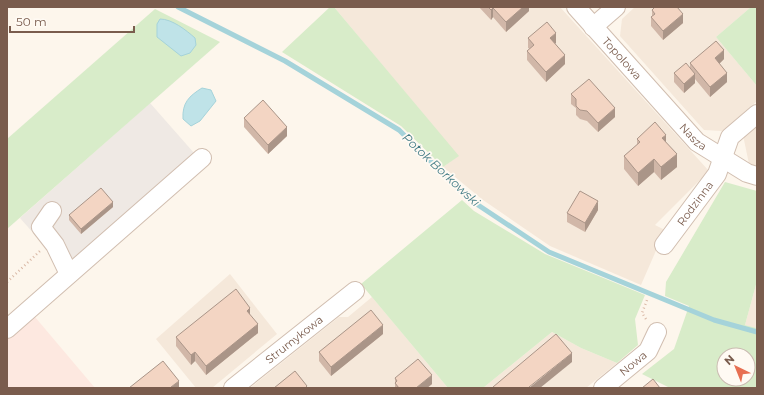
<svg xmlns="http://www.w3.org/2000/svg" width="764" height="395" viewBox="0 0 764 395" font-family="Montserrat,sans-serif">
  <style>
    .residential { fill: #f5e8da }
    .commercial { fill: #fde8e0 }
    .industrial { fill: #efe9e4 }
    .green { fill: #d8ecc9; fill-rule: evenodd }
    .water { fill: #bfe3e8; stroke: #a5d3da }
    .lines { fill: none; stroke-linecap: round; stroke-linejoin: round }
    .stream { stroke: #a5d3da; stroke-width: 5 }
    .minor-casing { stroke: #d1beb0; stroke-width: 20 }
    .path { stroke: #d9b8a5; stroke-width: 2.5; stroke-dasharray: 1 3; stroke-linecap: butt }
    .minor { stroke: #fff; stroke-width: 18 }
    .wall { fill: #d1b7a8 }
    .shaded-wall { fill: #aa9588 }
    .building { fill: #f3d5c3; stroke: #aa9588 }
    .labels { text-anchor: middle; stroke-width: 3.5; stroke-linejoin: round; paint-order: stroke }
    .street-label { font-size: 11px; fill: #7a5c4d; stroke: #fffaf3 }
    .water-label { font-size: 12px; font-style: italic; fill: #437c86; stroke: #fffaf3 }
  </style>
  <rect width="100%" height="100%" fill="#fdf6ec"/>
  <g class="residential">
    <polygon points="334,7 560,7 709,171 655,225 665,230 641,285 550,246 483,200 443,167 458,156"/>
    <polygon points="635,7 751,7 716,37 757,86 757,101 722,131 704,130 620,36 622,19"/>
    <polygon points="757,123 757,166 749,164 743,135"/>
    <polygon points="230,274 277,334 212,388 196,388 156,339"/>
    <polygon points="757,281 757,328 745,325"/>
    <polygon points="372,297 448,388 250,388 339,317 348,317"/>
    <polygon points="552,332 581,348 617,363 586,388 483,388"/>
  </g>
  <polygon class="commercial" points="24,304 95,388 7,388 7,319"/>
  <polygon class="industrial" points="150,103 194,153 58,274 50,252 20,218"/>
  <g class="green">
    <polygon points="330,7 334,7 459,156 443,167 401,126 282,52"/>
    <polygon points="751,7 757,7 757,86 716,37"/>
    <polygon points="155,9 220,42 7,229 7,139"/>
    <path d="M725,182L757,191V281L745,325L757,328V388H670L642,374L674,349L689,306L665,296L666,282ZM724,355H748V379H724Z"/>
    <polygon points="462,200 474,211 545,254 645,295 635,319 638,345 617,363 581,348 552,332 483,388 448,388 361,284"/>
  </g>
  <g class="water">
    <path d="M160,19C172,19 186,30 195,38L196,45L190,53L181,56L157,37V24Z"/>
    <path d="M202,88L211,90L216,101L200,121L191,126L183,119C182,103 189,96 202,88Z"/>
  </g>
  <g class="lines">
    <polyline class="stream" points="178,7 285,61 399,130 469,199 549,252 714,320 757,332"/>
    <g class="minor-casing">
      <g id="minor">
        <path id="s1" d="M576,7L697,142L747,173L757,176"/>
        <polyline points="593,27 616,7"/>
        <polyline points="52,211 41,227 55,245 69,274"/>
        <path id="s2" d="M664,245L717,174L730,137L757,114"/>
        <polyline points="7,329 202,158"/>
        <path id="s3" d="M233,388L355,291"/>
        <path id="s4" d="M603,388L648,351L657,332"/>
      </g>
    </g>
    <g class="path">
      <polyline points="7,282 40,251"/>
      <polyline points="646,319 642,313 647,300"/>
    </g>
    <use href="#minor" class="minor"/>
  </g>
  <g class="wall">
    <polygon points="479,7 529,7 529,11 506,32 493,17 491,20"/>
    <polygon points="652,10 683,23 663,40 651,26 651,17 652,16"/>
    <polygon points="528,38 556,43 555,43 565,64 546,82 527,60 527,51 530,49 528,48"/>
    <polygon points="724,59 719,64 727,82 710,97 695,79 695,83 684,93 674,82 674,73 690,67 690,63"/>
    <polygon points="571,94 615,117 598,132 587,121 580,119 576,115 576,108 571,104"/>
    <polygon points="244,118 287,136 268,154 244,127"/>
    <polygon points="637,139 666,142 677,167 661,180 654,172 638,186 624,169 624,156 637,145"/>
    <polygon points="113,207 81,234 69,220 69,215"/>
    <polygon points="598,210 585,232 567,222 567,213"/>
    <polygon points="250,315 258,333 206,375 195,361 191,365 176,346 176,337"/>
    <polygon points="383,334 331,376 319,361 319,352"/>
    <polygon points="395,378 432,384 427,388 395,388"/>
  </g>
  <g class="shaded-wall">
    <polygon points="523,7 529,7 529,11 506,32 506,22"/>
    <polygon points="493,8 493,17 491,20 491,10"/>
    <polygon points="683,14 683,23 663,40 663,31"/>
    <polygon points="556,33 556,43 550,47 550,38"/>
    <polygon points="724,50 724,59 715,68 715,58"/>
    <polygon points="565,55 565,64 546,82 546,72"/>
    <polygon points="727,73 727,82 710,97 710,87"/>
    <polygon points="695,74 695,83 684,93 684,84"/>
    <polygon points="615,108 615,117 598,132 598,123"/>
    <polygon points="287,127 287,136 268,154 268,145"/>
    <polygon points="666,135 666,148 662,138"/>
    <polygon points="677,154 677,167 661,180 661,167"/>
    <polygon points="654,159 654,172 638,186 638,173"/>
    <polygon points="598,201 598,210 585,232 585,223"/>
    <polygon points="113,202 113,207 81,234 81,229"/>
    <polygon points="250,308 250,317 247,311"/>
    <polygon points="258,324 258,333 206,375 206,366"/>
    <polygon points="383,325 383,334 331,376 331,367"/>
    <polygon points="195,352 195,361 191,365 191,355"/>
    <polygon points="572,353 572,362 540,388 529,388"/>
    <polygon points="432,375 432,384 427,388 416,388"/>
    <polygon points="179,381 179,388 171,388 171,387"/>
  </g>
  <g class="building">
    <polygon points="488,7 523,7 506,22 493,8 491,10"/>
    <polygon points="655,7 677,7 683,14 663,31 651,17 655,14 652,10"/>
    <polygon points="547,22 556,33 550,38 565,55 546,72 527,51 534,45 528,38"/>
    <polygon points="716,41 724,50 715,58 727,73 710,87 690,63"/>
    <polygon points="686,63 695,74 684,84 674,73"/>
    <polygon points="589,79 615,108 598,123 587,111 580,110 576,106 576,99 571,94"/>
    <polygon points="263,100 287,127 268,145 244,118"/>
    <polygon points="655,122 666,135 662,138 677,154 661,167 654,159 638,173 624,156 640,142 637,139"/>
    <polygon points="101,188 113,202 81,229 69,215"/>
    <polygon points="580,191 598,201 585,223 567,213"/>
    <polygon points="236,289 250,308 247,311 258,324 206,366 195,352 191,355 176,337"/>
    <polygon points="371,310 383,325 331,367 319,352"/>
    <polygon points="556,334 572,353 529,387 530,388 493,388 493,387"/>
    <polygon points="418,359 432,375 416,388 399,388 395,383 397,381 395,378"/>
    <polygon points="163,361 179,381 171,387 172,388 129,388"/>
    <polygon points="295,371 307,386 305,388 274,388"/>
    <polygon points="653,379 660,388 642,388"/>
  </g>
  <g class="labels">
    <g class="street-label">
      <text dy="4" stroke="none"><textPath href="#s1" startOffset="69">Topolowa</textPath></text>
      <text dy="4" stroke="none"><textPath href="#s1" startOffset="175">Nasza</textPath></text>
      <text dy="4" stroke="none"><textPath href="#s2" startOffset="52">Rodzinna</textPath></text>
      <text dy="4" stroke="none"><textPath href="#s3" startOffset="78">Strumykowa</textPath></text>
      <text dy="4" stroke="none"><textPath href="#s4" startOffset="39">Nowa</textPath></text>
    </g>
    <g class="water-label">
      <text transform="translate(441 170) rotate(43)" y="4">Potok Borkowski</text>
    </g>
  </g>
  <rect width="764" height="395" fill="none" stroke="#7a5c4d" stroke-width="16"/>
  <g transform="translate(736 367) rotate(317)"><circle r="19" fill="#fffaf3" stroke="#cabbb1"/>
  <path d="M0-3L7 15L0 10L-7 15Z" fill="#e76f51"/>
  <text y="-6" font-size="11" font-weight="bold" text-anchor="middle" fill="#7a5c4d">N</text>
  </g>
  <path d="M10 26v6h124v-6" fill="none" stroke="#7a5c4d" stroke-width="2"/>
  <text x="16" y="26" font-size="12" fill="#7a5c4d" stroke="#fffaf3" stroke-width="3" paint-order="stroke">50 m</text>
</svg>
